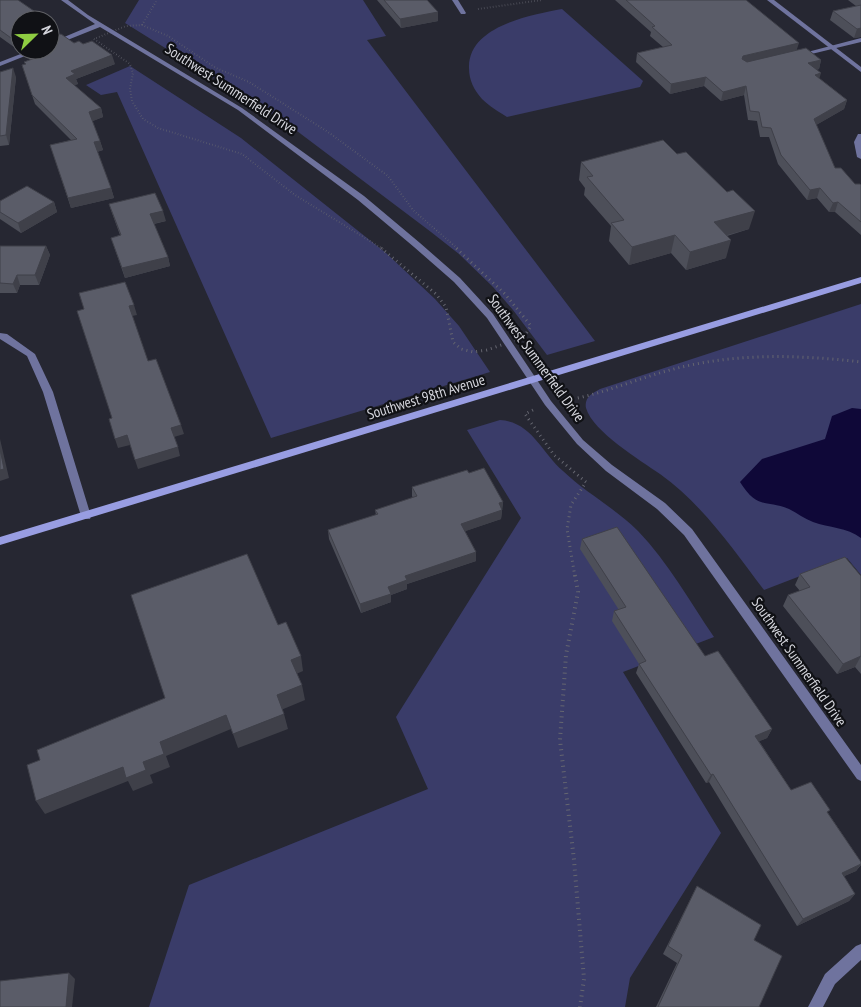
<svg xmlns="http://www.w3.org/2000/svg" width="861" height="1007" viewBox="0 0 861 1007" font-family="'PT Sans Narrow',sans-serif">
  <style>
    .green { fill: #3a3c69 }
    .water { fill: #0f0838 }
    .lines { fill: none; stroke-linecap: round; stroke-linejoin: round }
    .path-far2 { stroke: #656670; stroke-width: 2; stroke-dasharray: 0.5 2.5; stroke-linecap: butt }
    .path-far1 { stroke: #656670; stroke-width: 3; stroke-dasharray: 1 4; stroke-linecap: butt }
    .path { stroke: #656670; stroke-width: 4; stroke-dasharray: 1 4.5; stroke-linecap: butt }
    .lane { fill: #6f739e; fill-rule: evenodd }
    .street { fill: #6f739e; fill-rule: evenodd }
    .secondary { fill: #989de2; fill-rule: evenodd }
    .wall { fill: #4d4f59 }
    .shaded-wall { fill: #3f4049 }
    .building { fill: #5a5c68; stroke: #3f4049 }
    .labels { text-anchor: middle; stroke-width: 4.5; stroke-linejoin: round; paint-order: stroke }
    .street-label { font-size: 15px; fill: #d5d6dd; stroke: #101115 }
  </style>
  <rect width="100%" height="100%" fill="#262732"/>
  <g class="green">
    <polygon points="139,0 363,0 386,36 367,40 595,341 547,355 513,310 493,287 459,254 431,232 289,125 125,23"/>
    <path d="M562,9L643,81L640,87L507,117C499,112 489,106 482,99C474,90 469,80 469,68C468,26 531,15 562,9Z"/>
    <polygon points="130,66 241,138 386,253 435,299 459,326 490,372 271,438 117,92 101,95 86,85"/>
    <path d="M861,304V575L847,558L764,590C732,548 703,505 660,474C640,460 593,432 586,408C584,398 592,393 600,389Z"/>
    <path d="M500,420C532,422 541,452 563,471C586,493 615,508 638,531C668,562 690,602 714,637L623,672L721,833L630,978L625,1007H149L189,885L428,789L396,717L521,518L467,430Z"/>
  </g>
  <path class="water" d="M852,408L861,409V538C847,527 829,528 813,522C805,519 797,513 789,509C764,499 758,510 740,482L762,459L825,439L832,416Z"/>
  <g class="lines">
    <g class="path-far2">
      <polyline points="478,9 542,0"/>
      <polyline points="142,25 157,0"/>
      <polyline points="383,249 295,195 242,154 158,128 143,119 132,101 130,89 133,73 130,64 94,39 126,26 142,25 168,36 216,68 249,82 328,132 388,176 413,210 458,249"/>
    </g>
    <g class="path-far1">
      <polyline points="381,248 436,294 446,307 453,342 461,349 473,352 487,350 524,337 531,326 505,294 456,248"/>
      <path d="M568,400C607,393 643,376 682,367C741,353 801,355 861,362"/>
      <polyline points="533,410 525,414 554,455 586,482 571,505 567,529 575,577"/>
    </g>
    <polyline class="path" points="575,575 578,592 566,655 560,740 574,860 584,979 580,1007"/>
    <polygon class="lane" points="861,38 861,42 799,57 796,55"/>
    <g class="street">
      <polygon points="61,0 68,0 88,15 242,108 364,196 420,243 460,278 493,314 551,401 583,440 612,465 665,503 692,529 861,765 861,781 857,779 684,535 657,509 606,471 577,444 545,405 487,318 454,282 414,247 358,200 238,110 100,27 50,47 50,43 95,24"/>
      <polygon points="452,0 458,0 466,13 465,14 461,14"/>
      <polygon points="767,0 774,0 861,67 861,72"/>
      <polygon points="31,50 40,50 0,66 0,62"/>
      <polygon points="858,134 861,134 861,159 857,157 854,142"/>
      <polygon points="0,333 7,334 35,354 53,392 91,516 90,519 82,519 81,516 43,392 27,356 0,339"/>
      <polygon points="861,944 861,960 835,984 823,1007 808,1007 825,974 856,946"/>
    </g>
    <polygon class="secondary" points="861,277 861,283 0,545 0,537"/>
  </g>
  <g class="wall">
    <polygon points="0,0 20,20 20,50 50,50 53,29 55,36 74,43 115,64 76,79 78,84 74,85 101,108 103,117 92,121 100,141 103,150 97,152 111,188 114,198 71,208 50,145 71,140 35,104 22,65 25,64 24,62 31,59 28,57 26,50 21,52 0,37"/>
    <polygon points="377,0 427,0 438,21 401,28"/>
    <polygon points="615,0 746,0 797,50 821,60 819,69 816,70 819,78 847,100 844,109 816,125 835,168 855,184 861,185 861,235 835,212 829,212 817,198 807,200 778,164 769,137 760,137 757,121 748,120 744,95 721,101 704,86 670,94 636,62 637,53 663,47 650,36 651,32"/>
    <polygon points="848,0 861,0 861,37 854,38 830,20 833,11 856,6"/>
    <polygon points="0,72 16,77 9,145 0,146"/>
    <polygon points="581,162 749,229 727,236 726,258 686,270 671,253 629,265 609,241 611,226 584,195 585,188 579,180"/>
    <polygon points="0,201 54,202 57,212 21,233 0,219"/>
    <polygon points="109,204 166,221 154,224 168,257 170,266 125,278 111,238 120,235 112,213"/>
    <polygon points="0,246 46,246 50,255 39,285 20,285 17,293 0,293"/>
    <polygon points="469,473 503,502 501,519 465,531 476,552 476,561 407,584 407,589 391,595 391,602 361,613 329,539 328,530 376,515 375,510 413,498 412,496 412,487"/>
    <polygon points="582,539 705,656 772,729 767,738 759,741 791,790 828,813 861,862 861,865 856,871 844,876 855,894 849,901 797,926 709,782 706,783 636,673 639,664 612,621 614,611 619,610 580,549"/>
    <polygon points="800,574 861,576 861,674 855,667 837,674 783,606 788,595 800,591 795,585"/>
    <polygon points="697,886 754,940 759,1007 656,1007 677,963 663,954"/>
  </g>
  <g class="shaded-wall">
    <polygon points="34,11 37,20 29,13"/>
    <polygon points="438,12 438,21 401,28 400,19"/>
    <polygon points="861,28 861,37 854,38 857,29"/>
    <polygon points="53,29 56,38 50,41 50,31"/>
    <polygon points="799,43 796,52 741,65 743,56"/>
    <polygon points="112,55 115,64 76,79 78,84 69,87 66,78 71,71"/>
    <polygon points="821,60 819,69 805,73 808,63"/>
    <polygon points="13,68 16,77 9,145 6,135"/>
    <polygon points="821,73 818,83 815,75"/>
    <polygon points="706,77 704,86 670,94 671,84"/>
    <polygon points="746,86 744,95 721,101 723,92"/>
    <polygon points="847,100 844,109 811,128 814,119"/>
    <polygon points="101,108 103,117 91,122 89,112"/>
    <polygon points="100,141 103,150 96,152 94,142"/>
    <polygon points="111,188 114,198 71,208 68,198"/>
    <polygon points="820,188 817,198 807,200 810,190"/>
    <polygon points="54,202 57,212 21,233 18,223"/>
    <polygon points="838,202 835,212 829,212 833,203"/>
    <polygon points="163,211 166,221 152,224 150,214"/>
    <polygon points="755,211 749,229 709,240 714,222"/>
    <polygon points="675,235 671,253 629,265 632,247"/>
    <polygon points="731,240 726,258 686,270 690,252"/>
    <polygon points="46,246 50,255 39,285 35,275"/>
    <polygon points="168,257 170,266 125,278 122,268"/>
    <polygon points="17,275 20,285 17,293 13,284"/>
    <polygon points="134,305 137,315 132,316 129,306"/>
    <polygon points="181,425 184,434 174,437 171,428"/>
    <polygon points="127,435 130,445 118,448 115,439"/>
    <polygon points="0,439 9,478 0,481"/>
    <polygon points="178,447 180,456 138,469 135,460"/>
    <polygon points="503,502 501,519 460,533 461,524 499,503"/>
    <polygon points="476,552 476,561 407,584 407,589 391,595 391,602 361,613 360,604 405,576"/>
    <polygon points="301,656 303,671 294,675 291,660"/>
    <polygon points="861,656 855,667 837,674 843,664"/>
    <polygon points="302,685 305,700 281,710 277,695"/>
    <polygon points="284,714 288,729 238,748 233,734"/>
    <polygon points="226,715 231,729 166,756 170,767 150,775 153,783 133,791 128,781 45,814 36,801 123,767 143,762 160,742"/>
    <polygon points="772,729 767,738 751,745 755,736"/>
    <polygon points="713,774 709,782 706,783 711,775"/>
    <polygon points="861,864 856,871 836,880 842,873"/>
    <polygon points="855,894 849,901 797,926 803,919"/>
    <polygon points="69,973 75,979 72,1007 66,1007"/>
  </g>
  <g class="building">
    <polygon points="0,0 18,0 34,11 29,13 39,20 20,20 20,42 18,43 0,30"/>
    <polygon points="384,0 427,0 438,12 400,19"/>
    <polygon points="626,0 746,0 799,43 743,56 742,59 747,62 806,48 821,60 808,63 821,73 815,75 847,100 814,119 835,168 841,168 855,184 860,184 861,185 861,222 838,202 833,203 820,188 810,190 781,155 771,128 762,127 759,112 750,111 746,86 723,92 706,77 671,84 637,53 672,45 652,27 655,26"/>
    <polygon points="861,5 861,28 857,29 833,11"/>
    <polygon points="61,34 74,43 79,41 83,44 92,41 112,55 71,71 75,74 66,78 101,108 89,112 100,141 94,142 111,188 68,198 50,145 77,139 32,95 22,65 26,64 24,62 38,57 28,50 50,50 50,38"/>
    <polygon points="13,68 6,135 0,136 0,72"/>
    <polygon points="663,140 677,154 686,152 727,192 733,190 755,211 714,222 731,240 690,252 675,235 632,247 611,223 624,220 587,177 593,176 581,162"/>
    <polygon points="27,186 54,202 18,223 0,212 0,201"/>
    <polygon points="155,193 163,211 150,214 168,257 122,268 111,238 121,235 109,204"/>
    <polygon points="0,246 46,246 35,275 17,275 13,284 0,283"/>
    <polygon points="125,282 134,305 129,306 148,361 156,359 181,425 171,428 178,447 135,460 127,435 115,439 109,419 112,418 77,311 84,309 79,293"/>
    <polygon points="0,449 4,469 0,470"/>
    <polygon points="484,468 503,502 499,503 502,510 461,524 476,552 405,576 407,580 388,587 391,594 360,604 328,530 378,514 375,510 417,496 412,487 467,470 469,473"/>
    <polygon points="617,527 705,656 718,651 772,729 755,736 791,790 811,782 830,810 827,812 861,862 861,864 842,873 855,894 803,919 713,774 711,775 639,664 646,661 614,611 626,607 582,539"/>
    <polygon points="247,554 278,625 286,622 301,656 291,660 302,685 277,695 284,714 233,734 226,715 160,742 164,754 143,762 146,770 126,778 123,767 36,801 27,765 40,760 37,750 165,698 131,595"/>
    <polygon points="845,557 861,576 861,656 843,664 788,595 810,587 800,574"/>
    <polygon points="697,886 761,925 754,940 782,956 759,1007 658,1007 682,955 668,946"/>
    <polygon points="69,973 66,1007 0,1007 0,981"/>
  </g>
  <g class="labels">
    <g class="street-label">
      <text transform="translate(231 89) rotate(33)" y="5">Southwest Summerfield Drive</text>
      <text transform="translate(536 358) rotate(54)" y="5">Southwest Summerfield Drive</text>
      <text transform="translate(426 397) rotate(-17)" y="5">Southwest 98th Avenue</text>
      <text transform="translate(799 662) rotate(55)" y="5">Southwest Summerfield Drive</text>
    </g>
  </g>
  <g transform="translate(35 35) rotate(67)"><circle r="24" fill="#101115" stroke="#5f6065"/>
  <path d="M0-4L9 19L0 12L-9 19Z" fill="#8fcd42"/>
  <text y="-8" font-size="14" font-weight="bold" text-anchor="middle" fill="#d5d6dd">N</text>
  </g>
</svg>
